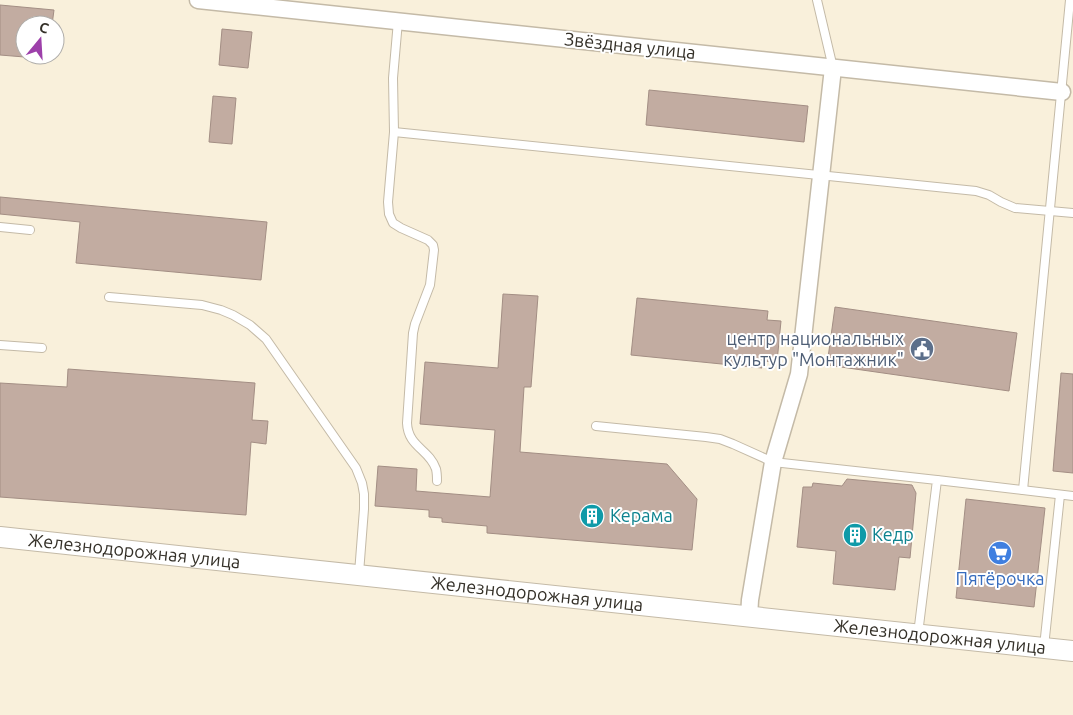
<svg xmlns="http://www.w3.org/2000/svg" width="1073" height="715" viewBox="0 0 1073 715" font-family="Ubuntu,sans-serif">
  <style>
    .building { fill: #c2aca1; stroke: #a38e84 }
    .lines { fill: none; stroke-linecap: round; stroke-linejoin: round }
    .service-casing { stroke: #c4baa7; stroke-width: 10 }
    .minor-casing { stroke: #c4baa7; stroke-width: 19 }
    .tertiary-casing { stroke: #c4baa7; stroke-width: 22 }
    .service { stroke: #fff; stroke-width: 8 }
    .minor { stroke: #fff; stroke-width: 16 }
    .tertiary { stroke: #fff; stroke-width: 20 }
    .labels { text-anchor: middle; stroke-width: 4; stroke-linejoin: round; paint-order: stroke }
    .street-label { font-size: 18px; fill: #343028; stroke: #fff }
    .service-label { font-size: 18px; fill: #4e5e75; stroke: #fff; text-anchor: end }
    .culture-label { font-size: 18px; fill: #0d838f; stroke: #fff; text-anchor: start }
    .shop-label { font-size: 18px; fill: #366cbe; stroke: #fff }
  </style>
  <rect width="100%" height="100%" fill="#f9f0db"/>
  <g class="building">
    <polygon points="0,5 54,10 52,25 25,25 25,55 49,55 49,59 0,55"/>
    <polygon points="222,29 252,32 248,68 219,65"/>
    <polygon points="649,90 808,106 804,142 646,125"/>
    <polygon points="213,96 236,98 232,144 209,142"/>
    <polygon points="0,197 267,222 261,280 76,263 80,222 0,214"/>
    <polygon points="503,294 538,296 531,387 524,387 520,452 667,464 697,499 692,550 487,533 487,526 442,522 442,518 429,517 429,510 375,506 378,466 417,469 416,491 490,497 495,430 420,424 425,362 498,368"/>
    <polygon points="637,298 768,311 767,320 781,321 777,362 763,361 762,368 631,355"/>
    <polygon points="835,307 1017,333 1009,391 827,365"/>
    <polygon points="68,369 255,383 252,420 268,421 266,444 251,442 246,515 0,497 0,383 67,387"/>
    <polygon points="1061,373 1073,374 1073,473 1053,471"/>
    <polygon points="847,479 912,485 916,493 910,558 899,557 895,590 833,584 836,551 797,547 803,487 812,487 813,483 842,486"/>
    <polygon points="966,499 1045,508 1034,607 956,598"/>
  </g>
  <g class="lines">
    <g class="service-casing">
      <g id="service">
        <polyline points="817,0 833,68"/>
        <path d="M398,21L393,78L394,132L388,202L389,214L393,223L401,228L428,240L433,245L434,250L430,285L415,324L413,333L407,423C408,447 429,449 436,469C437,473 437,478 437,481"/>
        <polyline points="394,132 976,191 989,195 1001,202 1015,208 1073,213"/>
        <polyline points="0,227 30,230"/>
        <polyline points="109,297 202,305 221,310 233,315 250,325 266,339 356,468 362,483 364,494 364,509 359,573"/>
        <polyline points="0,345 42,348"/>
        <polyline points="596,426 706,437 720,439 733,444 773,462 937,480 918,634"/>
        <polyline points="937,480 1073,496"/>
        <polyline points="1023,490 1070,0"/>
        <polyline points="1044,647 1060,495"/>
      </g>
    </g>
    <g class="minor-casing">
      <g id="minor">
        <polyline points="198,0 1062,92"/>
        <polyline points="749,617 750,600 773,462 799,374 833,68"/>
      </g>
    </g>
    <g class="tertiary-casing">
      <g id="tertiary">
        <path id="s1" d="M0,537L1073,651"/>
      </g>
    </g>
    <use href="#service" class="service"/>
    <use href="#minor" class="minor"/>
    <use href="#tertiary" class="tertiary"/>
  </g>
  <defs>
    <g id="civic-disc" transform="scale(1.25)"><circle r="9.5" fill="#5c6f8a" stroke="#fff"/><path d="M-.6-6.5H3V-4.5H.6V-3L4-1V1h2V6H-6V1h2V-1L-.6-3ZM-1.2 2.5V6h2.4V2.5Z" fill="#fff"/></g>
    <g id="building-disc" transform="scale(1.25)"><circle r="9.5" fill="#0f9aa8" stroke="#fff"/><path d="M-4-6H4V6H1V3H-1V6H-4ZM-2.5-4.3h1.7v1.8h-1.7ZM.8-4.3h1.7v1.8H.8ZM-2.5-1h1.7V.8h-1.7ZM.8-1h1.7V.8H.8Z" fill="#fff"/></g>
    <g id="supermarket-disc" transform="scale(1.25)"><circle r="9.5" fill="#3f7fe0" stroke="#fff"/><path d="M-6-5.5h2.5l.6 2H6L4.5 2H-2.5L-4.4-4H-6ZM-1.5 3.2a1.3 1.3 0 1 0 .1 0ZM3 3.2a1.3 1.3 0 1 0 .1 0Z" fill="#fff"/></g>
  </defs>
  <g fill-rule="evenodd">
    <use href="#civic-disc" x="922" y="349"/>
    <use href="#building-disc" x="592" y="516"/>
    <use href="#building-disc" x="855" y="535"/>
    <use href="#supermarket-disc" x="1000" y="553"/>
  </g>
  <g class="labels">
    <g class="street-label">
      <text transform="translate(630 46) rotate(6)" y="6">Звёздная улица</text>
      <text dy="6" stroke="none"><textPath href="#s1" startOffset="135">Железнодорожная улица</textPath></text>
      <text dy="6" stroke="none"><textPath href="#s1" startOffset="540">Железнодорожная улица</textPath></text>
      <text dy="6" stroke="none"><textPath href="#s1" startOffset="945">Железнодорожная улица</textPath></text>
    </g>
    <g class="service-label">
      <text x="904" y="345">центр национальных<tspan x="904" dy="21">культур "Монтажник"</tspan></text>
    </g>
    <g class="culture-label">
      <text x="610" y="522">Керама</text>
      <text x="872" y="541">Кедр</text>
    </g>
    <g class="shop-label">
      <text x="1000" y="585">Пятёрочка</text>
    </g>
  </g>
  <g transform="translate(40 40) rotate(18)"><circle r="24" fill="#ffffff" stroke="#aeaca9"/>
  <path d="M0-4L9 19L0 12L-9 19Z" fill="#9d40aa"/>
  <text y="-8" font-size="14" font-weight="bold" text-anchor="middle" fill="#343028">С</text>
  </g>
</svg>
